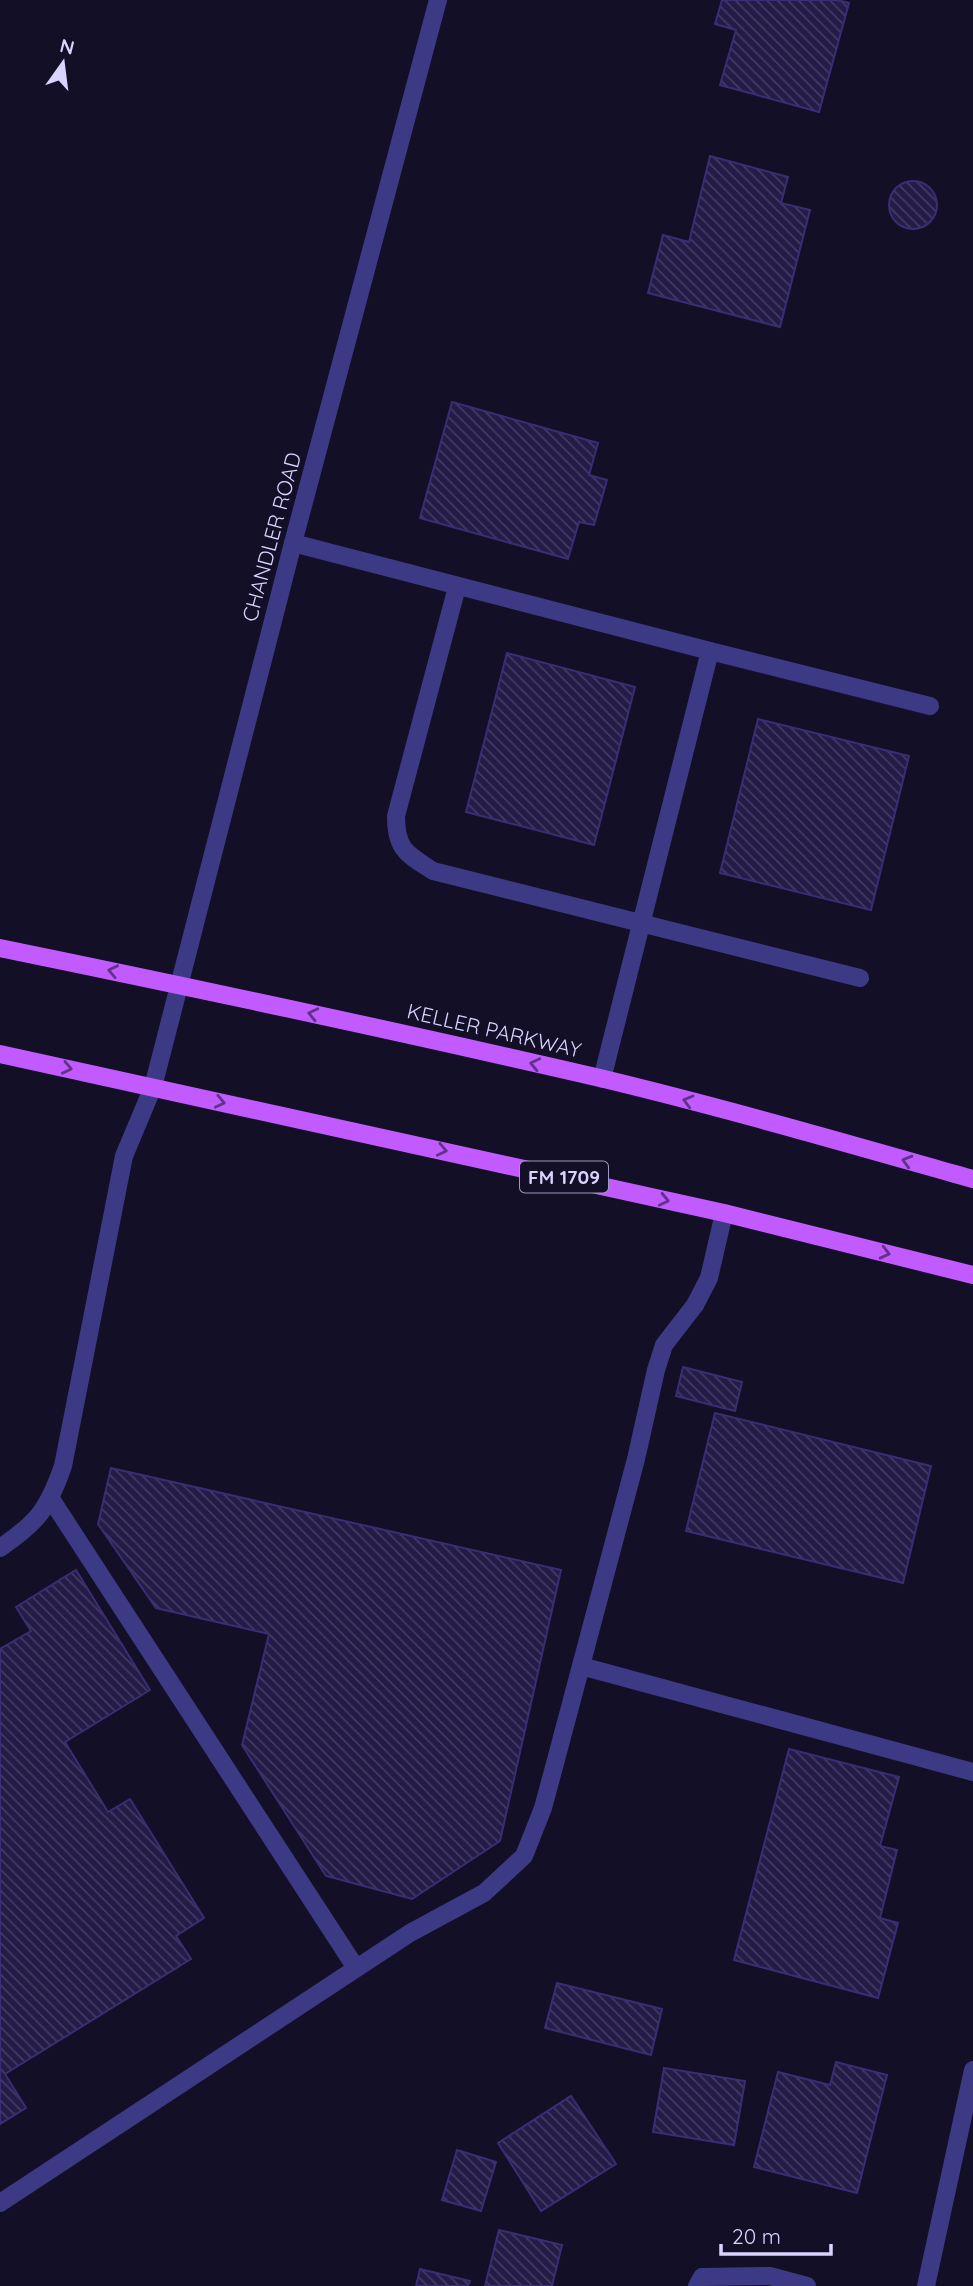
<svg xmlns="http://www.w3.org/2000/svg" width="973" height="2286" viewBox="0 0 973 2286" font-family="Quicksand,sans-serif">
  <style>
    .building { fill: url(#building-back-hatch); stroke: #3b2d73; stroke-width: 2 }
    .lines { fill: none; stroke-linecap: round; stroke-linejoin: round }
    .service { stroke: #3d3a85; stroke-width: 18 }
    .minor { stroke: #3d3a85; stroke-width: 18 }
    .primary { stroke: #c25bff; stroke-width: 18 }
    .oneway { stroke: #623188 }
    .labels { text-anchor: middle; stroke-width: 7; stroke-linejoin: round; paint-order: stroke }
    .shield { fill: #130f26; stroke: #9e99be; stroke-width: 2 }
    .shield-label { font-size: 19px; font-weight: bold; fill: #d9d4ff }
    .street-label { font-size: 21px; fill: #d9d4ff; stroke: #130f26 }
  </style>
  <defs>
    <pattern id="building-back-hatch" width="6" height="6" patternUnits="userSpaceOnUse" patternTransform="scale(1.75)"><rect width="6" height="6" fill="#241b47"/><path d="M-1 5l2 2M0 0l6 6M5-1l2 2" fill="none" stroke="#433b63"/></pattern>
  </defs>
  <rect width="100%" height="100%" fill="#130f26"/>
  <g class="building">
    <polygon points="722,0 837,0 849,3 819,112 720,85 736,30 715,24"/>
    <polygon points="710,156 788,177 781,203 810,210 780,327 648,293 663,235 689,242"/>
    <circle cx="913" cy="205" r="24"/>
    <polygon points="452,402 598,443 589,475 607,480 594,525 579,522 568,559 420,518"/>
    <polygon points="507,653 635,687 594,845 466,812"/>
    <polygon points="758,719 909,756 871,910 720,873"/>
    <polygon points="683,1367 742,1382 735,1411 676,1396"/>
    <polygon points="715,1413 931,1466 903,1583 686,1531"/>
    <polygon points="111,1468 561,1570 500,1841 412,1899 326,1876 242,1745 269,1634 156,1608 98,1524"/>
    <polygon points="76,1570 150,1690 65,1742 108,1812 130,1799 204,1918 176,1936 191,1959 5,2074 26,2108 0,2124 0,1649 31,1631 16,1607"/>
    <polygon points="789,1749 899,1777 880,1846 897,1850 880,1918 898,1923 878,1998 734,1960"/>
    <polygon points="557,1983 662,2009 651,2055 545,2028"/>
    <polygon points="836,2062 887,2075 857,2193 754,2167 778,2072 830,2085"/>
    <polygon points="664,2068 745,2081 734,2145 653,2132"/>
    <polygon points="571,2096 616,2164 541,2211 498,2143"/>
    <polygon points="457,2150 496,2162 481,2211 442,2200"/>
    <polygon points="499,2230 562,2245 552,2286 485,2286"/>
    <polygon points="420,2269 470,2281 468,2286 416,2286"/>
  </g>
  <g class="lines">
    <g class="service">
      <polyline points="293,543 710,651 602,1079"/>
      <path d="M457,587L396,816C396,850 407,854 433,871L860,978"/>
      <polyline points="710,651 930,706"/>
      <polyline points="51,1499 356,1968"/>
      <path d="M0,1548C38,1522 48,1509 63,1466L124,1156L153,1087"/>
      <polyline points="581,1666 973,1772"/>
      <polyline points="0,2203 410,1933 484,1893 524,1856 543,1808 557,1756 636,1459 656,1370 664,1345 695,1305 709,1278 724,1213"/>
    </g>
    <g class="minor">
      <polyline points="153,1087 293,543 438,0"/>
      <polyline points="697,2286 702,2277 770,2276 807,2286"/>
      <polyline points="926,2286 973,2070"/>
    </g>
    <g class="primary">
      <path d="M0,948C200,989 401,1032 600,1078C725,1108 849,1144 973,1179"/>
      <polyline points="0,1054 724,1213 973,1275"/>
    </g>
  </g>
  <defs><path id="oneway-chevron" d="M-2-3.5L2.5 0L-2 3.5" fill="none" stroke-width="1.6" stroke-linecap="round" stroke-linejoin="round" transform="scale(1.75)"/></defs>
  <g class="oneway">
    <use href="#oneway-chevron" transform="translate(113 971) rotate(-168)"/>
    <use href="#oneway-chevron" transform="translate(313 1014) rotate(-167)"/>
    <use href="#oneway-chevron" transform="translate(535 1064) rotate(-167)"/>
    <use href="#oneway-chevron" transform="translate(67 1068) rotate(12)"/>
    <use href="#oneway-chevron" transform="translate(688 1101) rotate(-165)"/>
    <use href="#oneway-chevron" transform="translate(220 1102) rotate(12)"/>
    <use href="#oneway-chevron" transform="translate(442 1150) rotate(12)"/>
    <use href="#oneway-chevron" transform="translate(907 1161) rotate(-164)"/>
    <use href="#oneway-chevron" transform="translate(664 1200) rotate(13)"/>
    <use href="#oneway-chevron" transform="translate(885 1253) rotate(14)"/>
  </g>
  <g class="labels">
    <rect class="shield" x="520" y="1161.5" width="88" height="31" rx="5"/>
    <g class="shield-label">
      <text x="564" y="1184">FM 1709</text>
    </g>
    <g class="street-label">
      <text transform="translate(272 537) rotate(-75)" y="7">CHANDLER ROAD</text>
      <text transform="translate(494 1031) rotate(13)" y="7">KELLER PARKWAY</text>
    </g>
  </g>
  <g transform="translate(63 63) rotate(14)" stroke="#130f26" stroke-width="5" paint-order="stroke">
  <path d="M0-5L12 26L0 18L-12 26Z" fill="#d9d4ff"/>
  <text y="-10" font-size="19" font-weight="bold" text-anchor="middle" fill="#d9d4ff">N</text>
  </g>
  <path d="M721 2244v10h110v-10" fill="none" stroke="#d9d4ff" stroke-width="3.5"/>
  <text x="732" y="2244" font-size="21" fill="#d9d4ff" stroke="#130f26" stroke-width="5" paint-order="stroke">20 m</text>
</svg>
